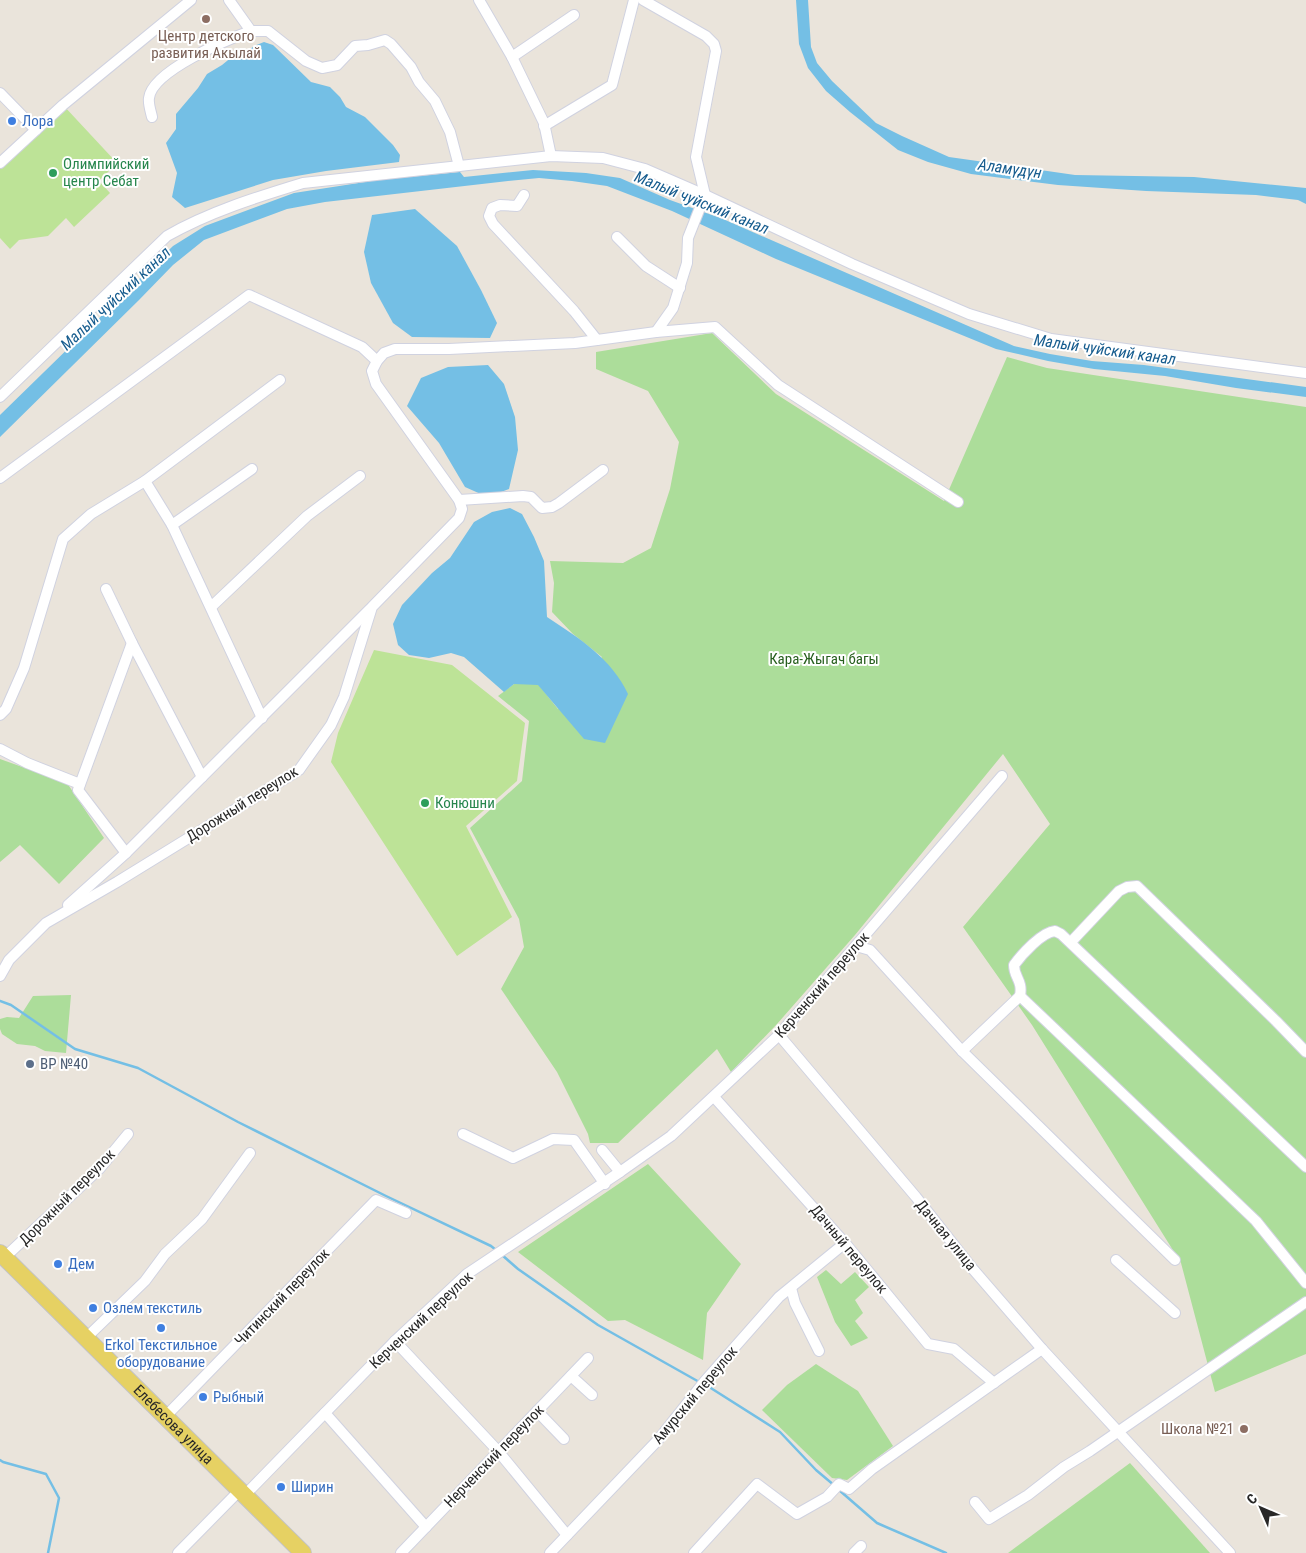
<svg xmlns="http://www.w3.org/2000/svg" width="1306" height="1553" viewBox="0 0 1306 1553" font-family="'Roboto Condensed',sans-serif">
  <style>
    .green { fill: #acdd9a }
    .pitch { fill: #bde397 }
    .water { fill: #74bfe5 }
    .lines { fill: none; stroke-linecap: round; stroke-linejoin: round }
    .stream { stroke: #74bfe5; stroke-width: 2.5 }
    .street-casing { stroke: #d0d2e0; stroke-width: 12 }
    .primary-casing { stroke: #c3c3c3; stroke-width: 18 }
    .street { stroke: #fff; stroke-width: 10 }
    .primary { stroke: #e6d163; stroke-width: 16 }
    .education-dot { fill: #8d6e63; stroke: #fff; stroke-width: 2 }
    .shop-dot { fill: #3f7fe0; stroke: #fff; stroke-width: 2 }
    .leisure-dot { fill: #2e9e5b; stroke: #fff; stroke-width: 2 }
    .service-dot { fill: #5c6f8a; stroke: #fff; stroke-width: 2 }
    .labels { text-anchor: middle; stroke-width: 4; stroke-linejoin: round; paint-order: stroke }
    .education-label { font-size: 15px; fill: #785e54; stroke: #fff }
    .shop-label { font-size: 15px; fill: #366cbe; stroke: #fff; text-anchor: start }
    .leisure-label { font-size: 15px; fill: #27864d; stroke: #fff; text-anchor: start }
    .park-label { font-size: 15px; fill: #275f1e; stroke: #fff }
    .street-label { font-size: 15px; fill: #282828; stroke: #fff }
    .service-label { font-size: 15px; fill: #4e5e75; stroke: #fff; text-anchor: start }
    .water-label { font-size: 16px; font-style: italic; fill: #165c8e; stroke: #fff }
  </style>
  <rect width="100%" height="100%" fill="#eae4db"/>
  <g class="green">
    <polygon points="712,333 776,394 944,501 1007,357 1047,368 1306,407 1306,1354 1215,1392 1181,1263 1032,1025 963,927 1050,824 1003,754 855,935 777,1024 731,1072 717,1049 618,1143 590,1143 588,1134 557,1072 501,989 524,947 519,919 470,828 522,781 529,721 498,696 514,684 538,684 558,709 602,657 573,634 552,612 554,583 550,561 623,563 651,548 670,489 679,442 648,391 596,369 596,352"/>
    <polygon points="0,759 67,783 104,838 59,884 20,845 0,862"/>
    <polygon points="71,995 66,1053 45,1051 35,1046 17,1044 2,1034 0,1029 0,1019 7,1017 19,1018 33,996"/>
    <polygon points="648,1164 741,1264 707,1313 703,1360 625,1320 608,1321 518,1252"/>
    <polygon points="826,1270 841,1284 855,1272 869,1287 855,1300 863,1313 855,1321 868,1338 851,1346 835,1322 817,1277"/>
    <polygon points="816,1364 858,1391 893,1446 847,1480 832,1478 762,1410 787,1385"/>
    <polygon points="1130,1463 1210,1553 1008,1553"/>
  </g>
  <g class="pitch">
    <polygon points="63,105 117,163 99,181 110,193 74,227 66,218 48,236 19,240 10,249 0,238 0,165"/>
    <polygon points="374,650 452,665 525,723 517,781 466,826 512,917 457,956 331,762 338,733"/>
  </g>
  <g class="water">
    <polygon points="796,0 808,0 811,47 817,63 832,81 876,123 902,136 949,157 1075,175 1194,177 1306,188 1306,204 1298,200 1256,195 1146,191 1058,185 971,174 928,162 898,150 850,112 826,91 808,68 799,44"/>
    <polygon points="264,42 273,45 311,82 330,87 340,97 346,107 365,117 393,145 400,155 399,162 326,171 273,180 185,208 172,197 177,173 166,143 176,129 176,114 198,88 207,74 222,65 233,56 242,56 254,46"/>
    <polygon points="533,170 586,173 620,178 670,200 723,219 1014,346 1050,354 1092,361 1144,365 1306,387 1306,397 1236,388 1165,376 1094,369 1048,361 996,349 776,259 672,211 607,186 572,181 539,178 508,181 325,202 287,209 204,240 173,265 139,300 0,437 0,415 173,246 205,226 294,193 378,180 460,172 464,177"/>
    <polygon points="415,209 457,246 481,290 497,323 490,338 412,337 393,323 371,283 364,252 372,215"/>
    <polygon points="488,365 504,384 515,417 518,450 509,489 493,495 483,495 465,487 439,443 407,406 421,378 448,367"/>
    <path d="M510,508L522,514L534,537L544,561L547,617C579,638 612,659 628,694L605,743L584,739L538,685L514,684L504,692L464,657L451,653L429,658L409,655L398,645L393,624L402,605L432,573L450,558L474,522L492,512Z"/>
  </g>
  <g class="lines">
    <g class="stream">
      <polyline points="0,1001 11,1005 75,1049 138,1068 238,1122 386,1196 491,1246 496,1250"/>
      <polyline points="502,1255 518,1269 598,1325 701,1383"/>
      <polyline points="706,1385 780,1432 816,1470 835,1486"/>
      <polyline points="0,1460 3,1462 46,1474 59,1498 48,1553"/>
      <polyline points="839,1490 877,1523 946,1553"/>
    </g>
    <g class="street-casing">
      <g id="street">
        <polyline points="229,0 251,31 268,31 306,61 322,68 337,65 355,46 368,45 385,40 391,44 411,67 419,82 435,101 450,132 459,166"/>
        <polyline points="479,0 512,57 544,123 551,156"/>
        <polyline points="643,0 706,36 714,44 716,51 696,157 705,195 688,238 687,263 673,308 656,332"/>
        <polyline points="512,57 574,15"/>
        <polyline points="0,93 36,130"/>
        <path d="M152,117C151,112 148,104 149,98C152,71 228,39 251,31"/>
        <polyline points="544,126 612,85 634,0"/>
        <polyline points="0,163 63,105 191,0"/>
        <polyline points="524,195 517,206 500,205 492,208 489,216 493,224 574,311 597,340"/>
        <polyline points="617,237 646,266 680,288"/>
        <path d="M0,397L167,236C209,212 257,197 303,183L551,156L603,158L645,169L705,195L852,264L969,314L1051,339L1306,373"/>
        <polyline points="0,478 249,295 362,347 377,361"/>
        <polyline points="145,481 280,380"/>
        <polyline points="459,500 523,496 531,497 542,508 552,507 559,503 603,470"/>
        <polyline points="172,525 252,469"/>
        <polyline points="106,589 132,643 202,777"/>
        <polyline points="211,607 307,516 360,476"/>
        <polyline points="0,715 6,709 24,668 63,539 91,514 145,481 172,525 262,718"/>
        <polyline points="0,749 27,763 80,784"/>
        <polyline points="126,853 78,790 132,643"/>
        <polyline points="68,905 126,853 370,609"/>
        <polyline points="1071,942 1119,891 1127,887 1137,886 1276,1021 1306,1052"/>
        <polyline points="856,946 870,950 962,1051 1175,1260"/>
        <polyline points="0,976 9,960 46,923 117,882 299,770 331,725 344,697 372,607 459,518 462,509 459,500 376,384 372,371 377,361 384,353 395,349 449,349 575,343 656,332 715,327 778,385 958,502"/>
        <path d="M1020,996C1023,980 1014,978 1014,965C1022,954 1042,932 1055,931L1061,934L1306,1167"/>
        <polyline points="779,1035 916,1197 972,1268 1042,1349 1230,1553"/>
        <polyline points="962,1051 1020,996 1256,1221 1306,1283"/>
        <polyline points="714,1097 845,1243 928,1344 954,1349 994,1383"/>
        <polyline points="463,1134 513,1158 553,1139 574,1140 605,1184"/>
        <polyline points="620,1172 671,1136 779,1035 1002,776"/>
        <polyline points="4,1258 100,1168 128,1134"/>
        <polyline points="1116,1260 1175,1313"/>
        <polyline points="791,1288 795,1303 819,1351"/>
        <polyline points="86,1338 145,1281 165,1254 202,1219 250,1153"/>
        <polyline points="395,1341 498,1451 567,1535"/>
        <polyline points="571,1376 592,1395"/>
        <polyline points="537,1411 564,1439"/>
        <polyline points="325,1413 426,1527"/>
        <polyline points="165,1417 376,1200 406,1213"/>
        <polyline points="245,1495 395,1341 467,1274 620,1172 602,1150"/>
        <polyline points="975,1502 989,1519 1028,1495 1064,1467 1090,1451 1306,1302"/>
        <polyline points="178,1553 240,1490"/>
        <polyline points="401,1553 588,1358"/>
        <polyline points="550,1553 658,1440 704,1382 779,1297 845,1243"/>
        <polyline points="694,1553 757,1484 797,1514 827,1497 839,1484 849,1489 872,1469 1042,1349"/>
        <polyline points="854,1553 861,1546"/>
      </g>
    </g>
    <g class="primary-casing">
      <g id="primary">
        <path id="s1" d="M0,1253L303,1553"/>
      </g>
    </g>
    <use href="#street" class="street"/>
    <use href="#primary" class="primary"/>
  </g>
  <g class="education-dot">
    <circle cx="206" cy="19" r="5"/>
    <circle cx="1244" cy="1429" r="5"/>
  </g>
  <g class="shop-dot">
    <circle cx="12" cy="121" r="5"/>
    <circle cx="58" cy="1264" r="5"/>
    <circle cx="93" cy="1308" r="5"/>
    <circle cx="161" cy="1328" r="5"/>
    <circle cx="203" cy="1397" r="5"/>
    <circle cx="281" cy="1487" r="5"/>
  </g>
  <g class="leisure-dot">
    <circle cx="53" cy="173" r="5"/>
    <circle cx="425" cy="803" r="5"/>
  </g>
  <circle class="service-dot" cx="30" cy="1064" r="5"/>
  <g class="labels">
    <g class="education-label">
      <text x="206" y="41">Центр детского<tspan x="206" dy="17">развития Акылай</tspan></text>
      <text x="1234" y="1434" text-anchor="end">Школа №21</text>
    </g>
    <g class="shop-label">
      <text x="22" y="126">Лора</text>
      <text x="68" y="1269">Дем</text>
      <text x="103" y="1313">Озлем текстиль</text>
      <text x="161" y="1350" text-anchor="middle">Erkol Текстильное<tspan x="161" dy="17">оборудование</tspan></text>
      <text x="213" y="1402">Рыбный</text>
      <text x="291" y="1492">Ширин</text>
    </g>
    <g class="leisure-label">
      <text x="63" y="169">Олимпийский<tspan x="63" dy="17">центр Себат</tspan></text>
      <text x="435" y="808">Конюшни</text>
    </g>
    <g class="park-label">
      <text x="824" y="664">Кара-Жыгач багы</text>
    </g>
    <g class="street-label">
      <text transform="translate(242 804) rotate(-32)" y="5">Дорожный переулок</text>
      <text transform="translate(822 985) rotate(-49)" y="5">Керченский переулок</text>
      <text transform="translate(67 1197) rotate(-45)" y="5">Дорожный переулок</text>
      <text transform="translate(946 1235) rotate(51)" y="5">Дачная улица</text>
      <text transform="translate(849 1249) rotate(50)" y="5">Дачный переулок</text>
      <text transform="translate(282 1297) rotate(-46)" y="5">Читинский переулок</text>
      <text transform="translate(421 1320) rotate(-43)" y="5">Керченский переулок</text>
      <text transform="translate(695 1395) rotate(-50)" y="5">Амурский переулок</text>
      <text dy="5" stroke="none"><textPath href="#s1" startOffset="244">Елебесова улица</textPath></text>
      <text transform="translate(494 1456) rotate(-46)" y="5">Нерченский переулок</text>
    </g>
    <g class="service-label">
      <text x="40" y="1069">BP №40</text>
    </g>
    <g class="water-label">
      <text transform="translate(1010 168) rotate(8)" y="6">Аламүдүн</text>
      <text transform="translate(702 202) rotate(22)" y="6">Малый чуйский канал</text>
      <text transform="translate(115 298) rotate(-43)" y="6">Малый чуйский канал</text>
      <text transform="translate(1105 349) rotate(8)" y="6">Малый чуйский канал</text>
    </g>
  </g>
  <g transform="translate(1261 1508) rotate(315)" stroke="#ffffff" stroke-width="4" paint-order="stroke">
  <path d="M0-4L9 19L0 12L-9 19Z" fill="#282828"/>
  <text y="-8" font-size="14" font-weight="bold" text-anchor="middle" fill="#282828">С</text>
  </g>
</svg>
